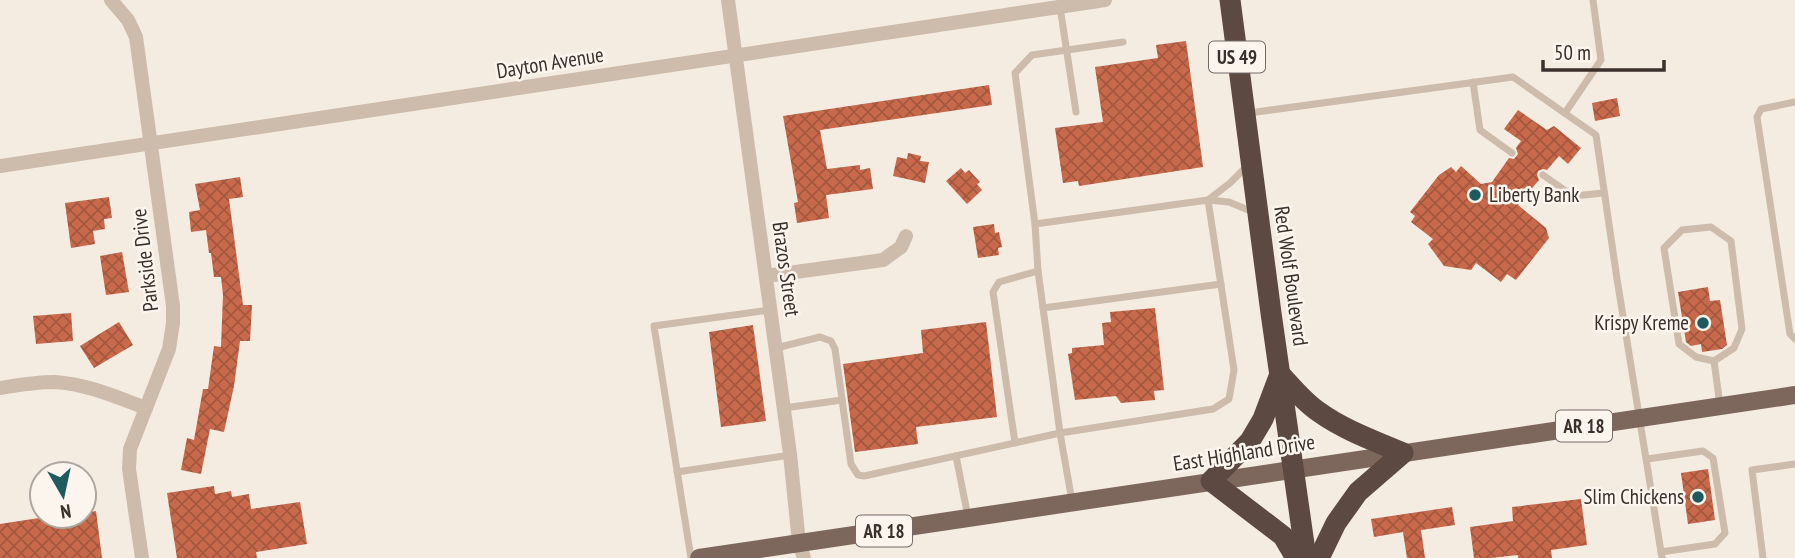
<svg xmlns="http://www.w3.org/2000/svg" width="1795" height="558" viewBox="0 0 1795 558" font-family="'PT Sans Narrow',sans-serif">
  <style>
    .building { fill: url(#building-cross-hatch) }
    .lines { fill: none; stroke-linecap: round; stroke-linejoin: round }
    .lane { stroke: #cdbbac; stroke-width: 7 }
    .street { stroke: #cdbbac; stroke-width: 14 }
    .primary { stroke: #7d675c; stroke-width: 18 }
    .highway { stroke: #5c4a42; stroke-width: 21 }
    .poi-dot { fill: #1f5a5e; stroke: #fbf5ee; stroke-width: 2.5 }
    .labels { text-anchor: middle; stroke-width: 5; stroke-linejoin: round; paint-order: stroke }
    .shield { fill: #fbf5ee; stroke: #756b66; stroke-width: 2 }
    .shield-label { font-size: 19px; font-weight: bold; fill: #3b302b }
    .street-label { font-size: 21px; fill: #3b302b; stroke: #fbf5ee }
    .poi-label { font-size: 21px; fill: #3b302b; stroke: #fbf5ee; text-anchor: end }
  </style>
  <defs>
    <pattern id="building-cross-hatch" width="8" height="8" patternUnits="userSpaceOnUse" patternTransform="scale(1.75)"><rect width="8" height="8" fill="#c8694b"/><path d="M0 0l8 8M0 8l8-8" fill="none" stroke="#a4573f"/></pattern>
  </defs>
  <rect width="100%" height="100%" fill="#f4ebe1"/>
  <g class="building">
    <polygon points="1186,41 1203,167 1079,186 1078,181 1063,183 1055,128 1103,122 1095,67 1158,58 1156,45"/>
    <polygon points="989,85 992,105 820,130 827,169 860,165 860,170 870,168 873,189 826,195 829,218 797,223 794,203 798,202 783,116"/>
    <polygon points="1617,98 1620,116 1595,121 1592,103"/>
    <polygon points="1518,110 1547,130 1554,126 1581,148 1568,164 1559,156 1547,170 1543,169 1538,171 1537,175 1539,180 1518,205 1546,228 1549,238 1516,280 1507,274 1501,282 1476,263 1471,270 1444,266 1428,244 1433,239 1411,222 1415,216 1410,212 1439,175 1451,167 1456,172 1461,166 1481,184 1492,182 1509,158 1514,159 1518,154 1516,148 1521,141 1504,129"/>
    <polygon points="908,153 921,156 920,161 929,162 925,183 893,176 897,157 907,159"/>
    <polygon points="961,168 965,173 969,170 980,182 977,184 982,190 967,204 946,181"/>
    <polygon points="240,177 243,197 229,199 243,305 252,305 250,341 240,341 234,386 224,432 210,429 201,474 181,470 187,438 194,440 203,389 208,389 214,346 221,347 223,295 221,277 214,277 211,253 209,253 206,230 191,232 189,212 200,210 195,184"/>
    <polygon points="109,197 112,218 104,219 105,229 93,231 95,244 71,248 65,203"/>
    <polygon points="994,224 995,233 999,232 1002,247 998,248 999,255 978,258 973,227"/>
    <polygon points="122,252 129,292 106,295 100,256"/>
    <polygon points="1708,287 1710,301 1720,300 1727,345 1722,349 1702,352 1701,344 1691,346 1686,342 1678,292"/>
    <polygon points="1155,308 1164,390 1154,391 1155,400 1121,403 1116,396 1075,400 1068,354 1072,353 1072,348 1104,345 1102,323 1111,322 1110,312"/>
    <polygon points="71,313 73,341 36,344 33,316"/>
    <polygon points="119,322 133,345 94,368 80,346"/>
    <polygon points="986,322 997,417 916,427 918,444 855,452 843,364 923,353 921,330"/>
    <polygon points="753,325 766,421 721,427 709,332"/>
    <polygon points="1708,469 1715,520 1688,524 1681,473"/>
    <polygon points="214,486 215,494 231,491 232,497 249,494 251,509 300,502 307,544 256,552 257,558 177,558 167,493"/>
    <polygon points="1581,499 1587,545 1551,550 1552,558 1518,558 1518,555 1491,558 1474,558 1470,527 1513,521 1512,507"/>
    <polygon points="1452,507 1455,525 1421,530 1425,558 1407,558 1403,532 1374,537 1371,519"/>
    <polygon points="96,511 102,558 0,558 0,524 52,516 84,516 84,513"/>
  </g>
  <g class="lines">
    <g class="lane">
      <polyline points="1060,7 1076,112"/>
      <polyline points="1473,82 1480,130 1512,153"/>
      <polyline points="1795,102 1761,109 1757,117 1790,334 1795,339"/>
      <polyline points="1249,113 1513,77 1596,135 1617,279 1662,558"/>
      <polyline points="1565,113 1601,60 1593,0"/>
      <polyline points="1543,175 1573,196 1604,193"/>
      <polyline points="1208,200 1234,370 1229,399 1213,409 1060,433 1038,271 1035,224 1208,200 1229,202 1253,212"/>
      <polyline points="1208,200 1230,183 1248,165"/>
      <polyline points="1035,224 1015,73 1032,55 1123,42"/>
      <polyline points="1043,308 1221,284"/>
      <polyline points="776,348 820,337 831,341 835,349 851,464 858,475 864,476 1060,433 1072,501"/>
      <polyline points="1714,361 1696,357 1679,344 1664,248 1682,230 1711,227 1731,241 1742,329 1734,348 1714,361 1720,405"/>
      <polyline points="784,408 842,400"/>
      <polyline points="1015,443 993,292 999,282 1038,271"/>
      <polyline points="956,456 968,517"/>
      <polyline points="1647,459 1703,451 1713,458 1725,533 1715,544 1661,552"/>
      <polyline points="677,472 790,455"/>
      <polyline points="691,558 654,326 770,310"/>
      <polyline points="1763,558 1752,470 1795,464"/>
    </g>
    <g class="street">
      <polyline points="111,0 128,20 136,37 173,306 173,323 169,349 130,449 129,469 142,558"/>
      <polyline points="728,0 790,454 799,543 804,558"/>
      <polyline points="0,166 1105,0"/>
      <polyline points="766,276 883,260 901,247 906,236"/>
      <path d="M0,388C18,385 37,382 55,382C87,384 116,397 146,408"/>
    </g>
    <polyline class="primary" points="699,558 1795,395"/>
    <g class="highway">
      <polyline points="1230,0 1271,313 1306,558"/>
      <path d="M1296,558L1283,536L1211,481L1250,441L1263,419L1280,374C1292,387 1304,402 1319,412C1344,430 1375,441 1403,453L1358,492L1336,523L1319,558"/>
    </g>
  </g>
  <g class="poi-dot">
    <circle cx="1475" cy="195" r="7"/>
    <circle cx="1703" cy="323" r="7"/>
    <circle cx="1698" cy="497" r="7"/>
  </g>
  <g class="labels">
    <g class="shield">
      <rect x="1209" y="41.5" width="56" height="31" rx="5"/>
      <rect x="1556" y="410.5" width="56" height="31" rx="5"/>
      <rect x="856" y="515.5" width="56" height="31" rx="5"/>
    </g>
    <g class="shield-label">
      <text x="1237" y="64">US 49</text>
      <text x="1584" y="433">AR 18</text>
      <text x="884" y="538">AR 18</text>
    </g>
    <g class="street-label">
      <text transform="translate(550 63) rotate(-9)" y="7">Dayton Avenue</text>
      <text transform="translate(145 260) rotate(-97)" y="7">Parkside Drive</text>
      <text transform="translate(786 269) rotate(82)" y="7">Brazos Street</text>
      <text transform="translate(1291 276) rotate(82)" y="7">Red Wolf Boulevard</text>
      <text transform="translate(1244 453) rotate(-9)" y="7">East Highland Drive</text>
    </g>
    <g class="poi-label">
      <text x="1489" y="202" text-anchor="start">Liberty Bank</text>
      <text x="1689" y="330">Krispy Kreme</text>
      <text x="1684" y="504">Slim Chickens</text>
    </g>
  </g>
  <g transform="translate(63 495) rotate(171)"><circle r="33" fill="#fbf5ee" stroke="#aea6a0" stroke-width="2"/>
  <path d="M0-5L12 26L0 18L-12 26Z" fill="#1f5a5e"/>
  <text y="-10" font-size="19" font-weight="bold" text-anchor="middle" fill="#3b302b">N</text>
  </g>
  <path d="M1543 60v10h121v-10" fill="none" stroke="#3b302b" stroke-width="3.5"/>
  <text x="1554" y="60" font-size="21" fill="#3b302b" stroke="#fbf5ee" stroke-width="5" paint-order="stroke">50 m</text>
</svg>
